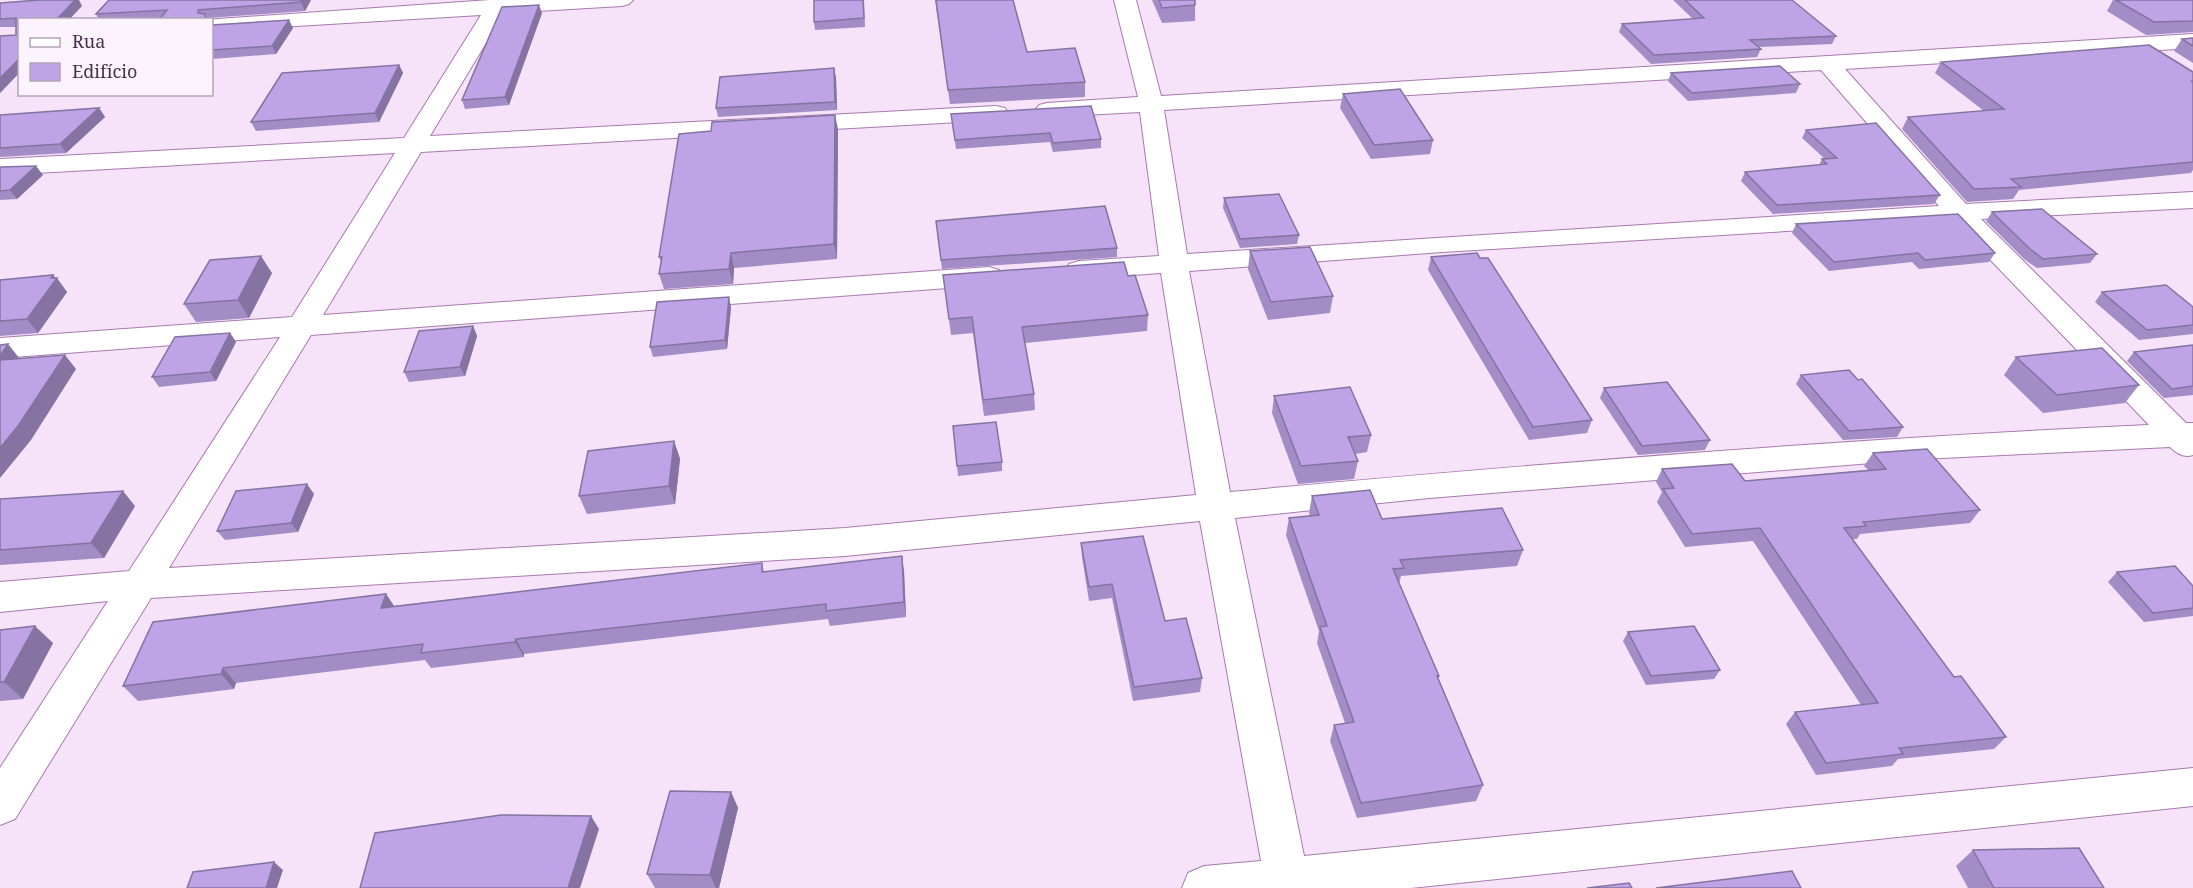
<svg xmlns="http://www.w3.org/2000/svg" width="2193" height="888" viewBox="0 0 2193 888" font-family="'Noto Serif',serif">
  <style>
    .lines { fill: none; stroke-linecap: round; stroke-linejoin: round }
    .street-casing { stroke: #a979b0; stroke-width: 2 }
    .street { fill: #fff; fill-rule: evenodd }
    .wall { fill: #a38dc6 }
    .shaded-wall { fill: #8573a1 }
    .building { fill: #bea4e6; stroke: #8573a1; stroke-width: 1.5 }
  </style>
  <rect width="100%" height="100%" fill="#f6e2f9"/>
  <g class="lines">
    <g class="street-casing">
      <path id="street" d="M490,0H633L629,4L622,6L504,13L430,136L996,106L1005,108L1008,113L1005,118L996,120L421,152L323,315L989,267L999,270L1003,276L999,282L989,285L311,335L169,568L845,528L1196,495L1161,273L1079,279L1069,276L1065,270L1069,264L1079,261L1159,256L1140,112L1047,117L1039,115L1035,110L1039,105L1047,103L1138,97L1114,0H1136L1161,96L2193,34V48L1845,69L1966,204L2193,192V208L1981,219L2186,423H2193V455C2184,458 2176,453 2170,447L1922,459L1429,498L1235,518L1304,856L2193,768V806L1411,888H1182L1188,873L1204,866L1261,861L1200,521L845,556L151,598L15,819L0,825V768L108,601L0,612V582L129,571L280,337L0,358V338L292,317L395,153L0,175V159L404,138L481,15L212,31V20H204ZM1821,70L1939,206L1187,254L1164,110ZM1953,221L2149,425C1842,439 1536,464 1230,492L1189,271L1442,252Z"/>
    </g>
    <use href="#street" class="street"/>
  </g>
  <g class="wall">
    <polygon points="109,0 311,0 305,11 208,18 99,20 96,14"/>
    <polygon points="864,0 865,27 815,30 814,22"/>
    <polygon points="935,0 1013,0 1027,52 1085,82 1085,97 950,104"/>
    <polygon points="1152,0 1195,0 1195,21 1162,23"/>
    <polygon points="1673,0 1792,0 1836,36 1832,44 1759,47 1761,49 1757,57 1651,64 1619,32 1622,24 1693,19"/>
    <polygon points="2113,0 2193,0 2193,32 2146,35 2107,11"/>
    <polygon points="0,3 82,6 20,20 20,72 0,93 0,36 16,35 16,27 0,27"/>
    <polygon points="542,13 509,105 465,109 462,100"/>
    <polygon points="212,25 293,28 276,54 212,59"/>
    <polygon points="2193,38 2193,63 2174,51 2182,39"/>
    <polygon points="1941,62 2193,72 2193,170 2191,173 2019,190 2013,199 1967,202 1902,129 1908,117 1984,111 1935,73"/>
    <polygon points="399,65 403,73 379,122 256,131 251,122"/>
    <polygon points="1671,73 1800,84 1796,93 1688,101 1668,81"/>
    <polygon points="836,77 837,110 718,117 716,108"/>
    <polygon points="1343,94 1433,140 1430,154 1371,159 1340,108"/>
    <polygon points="99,108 105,117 66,153 0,157 0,115"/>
    <polygon points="951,114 1101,139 1101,148 1053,152 1050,142 956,149"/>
    <polygon points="838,129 837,259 734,268 733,284 664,289 659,274 661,262 659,257"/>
    <polygon points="1806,130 1940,195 1934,204 1773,214 1741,181 1745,172 1819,165 1822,159 1825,159 1802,138"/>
    <polygon points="0,167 43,175 17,199 0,200"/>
    <polygon points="1224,198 1299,235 1297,244 1240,248 1223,208"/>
    <polygon points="1992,212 2097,254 2090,263 2037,268 2024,259 1986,221"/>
    <polygon points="936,221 1117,248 1117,257 942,269"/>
    <polygon points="1796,224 1995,253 1989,262 1919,269 1912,262 1829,271 1792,233"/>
    <polygon points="1250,251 1333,296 1330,313 1268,320 1248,269"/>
    <polygon points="1431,257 1592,420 1587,433 1529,440 1428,270"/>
    <polygon points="272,273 249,318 196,322 184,304"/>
    <polygon points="53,275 67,292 38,333 0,336 0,280"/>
    <polygon points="943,275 1128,276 1148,315 1147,331 1025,343 1034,394 1035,410 984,416 973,333 951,335"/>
    <polygon points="2102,292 2193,307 2193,334 2139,340 2095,302"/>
    <polygon points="731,307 727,349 653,357 650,347"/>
    <polygon points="473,326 477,336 465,376 409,382 404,372"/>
    <polygon points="230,333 236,342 216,381 159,387 152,377"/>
    <polygon points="2193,345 2193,395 2164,398 2127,361 2134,352"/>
    <polygon points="2016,357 2139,385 2125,403 2043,413 2004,375"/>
    <polygon points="1801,375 1858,380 1903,427 1897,437 1843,440 1796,384"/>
    <polygon points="1604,388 1710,440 1705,450 1638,455 1600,398"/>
    <polygon points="1274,396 1371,435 1367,452 1355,454 1358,461 1354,479 1298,484 1272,413"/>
    <polygon points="953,426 1002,462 1002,471 958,476"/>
    <polygon points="674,441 680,459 675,504 587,514 579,496"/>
    <polygon points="1873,453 1980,510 1970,523 1860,534 1857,539 1853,539 1954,677 2006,737 1994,749 1898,759 1892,766 1816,775 1786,724 1795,712 1861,705 1753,541 1685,547 1657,502 1662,492 1656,482 1662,469 1745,481 1868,470 1864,466"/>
    <polygon points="314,494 298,532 225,540 217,531"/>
    <polygon points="1312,496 1382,519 1523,550 1517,566 1401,576 1399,584 1439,676 1438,679 1483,785 1476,801 1357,818 1330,741 1334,725 1345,723 1317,643 1319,631 1286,535 1289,518 1310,516 1309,513"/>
    <polygon points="0,499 135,506 104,558 0,565"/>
    <polygon points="1081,543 1165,621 1202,678 1200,692 1133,701 1112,598 1089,601 1082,557"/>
    <polygon points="762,563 764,572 904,571 906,617 830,626 828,619 524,654 524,657 431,668 425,660 236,683 234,689 138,701 123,686 386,594 394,606"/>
    <polygon points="2117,572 2193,586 2193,616 2144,622 2108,582"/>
    <polygon points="0,630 53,643 23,699 0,701"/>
    <polygon points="1628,632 1720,670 1714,679 1646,685 1623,641"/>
    <polygon points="731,792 738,808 719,888 655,888 647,874"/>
    <polygon points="1973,850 2104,888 1968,888 1956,866"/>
  </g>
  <g class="shaded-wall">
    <polygon points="75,0 79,0 82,6 69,20 56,20"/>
    <polygon points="302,0 311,0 305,11 301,2"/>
    <polygon points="539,5 542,13 509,105 505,97"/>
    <polygon points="289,20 293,28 276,54 272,46"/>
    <polygon points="20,58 20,72 0,93 0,78"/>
    <polygon points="399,65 403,73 379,122 375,113"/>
    <polygon points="834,68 836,77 837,110 835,102"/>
    <polygon points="99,108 105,117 66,153 60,144"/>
    <polygon points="835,115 838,129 837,259 834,244"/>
    <polygon points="36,166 43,175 17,199 10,190"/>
    <polygon points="731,253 734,268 733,284 729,269"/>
    <polygon points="261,256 272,273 249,318 238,300"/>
    <polygon points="53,275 56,279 57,278 67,292 38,333 27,319"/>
    <polygon points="729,297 731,307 727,349 725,340"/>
    <polygon points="473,326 477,336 465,376 460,367"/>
    <polygon points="230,333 236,342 216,381 210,372"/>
    <polygon points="8,344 20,359 0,365 0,356"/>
    <polygon points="65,355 76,369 31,440 0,478 0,448"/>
    <polygon points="674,441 680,459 675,504 669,486"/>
    <polygon points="307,484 314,494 298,532 291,523"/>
    <polygon points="123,491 135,506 104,558 91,543"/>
    <polygon points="902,556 904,571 906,617 904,602"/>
    <polygon points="386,594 396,609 381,608"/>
    <polygon points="35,626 53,643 23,699 4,682"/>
    <polygon points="516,639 524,654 524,657 515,642"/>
    <polygon points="223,668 236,683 234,689 221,674"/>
    <polygon points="731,792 738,808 719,888 716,888 710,875"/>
    <polygon points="591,816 599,829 580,888 568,888"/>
    <polygon points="274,862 283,870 277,888 266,888"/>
  </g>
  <g class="building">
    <polygon points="39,0 75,0 56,20 20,20 20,58 0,78 0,36 16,35 16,18 0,19 0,3"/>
    <polygon points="109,0 302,0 301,2 198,10 198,13 205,14 205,20 159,20 167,10 96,14"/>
    <polygon points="814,0 863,0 864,18 814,22"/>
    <polygon points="936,0 1013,0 1027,52 1075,48 1085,82 948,90"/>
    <polygon points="1159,0 1195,0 1195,5 1162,8"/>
    <polygon points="1685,0 1792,0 1836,36 1750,40 1761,49 1654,55 1622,24 1704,18"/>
    <polygon points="2116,0 2193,0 2193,21 2154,22"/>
    <polygon points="539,5 505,97 462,100 502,7"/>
    <polygon points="289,20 272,46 212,50 212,25"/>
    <polygon points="2193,38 2193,46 2182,39"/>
    <polygon points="2149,45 2193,72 2193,81 2191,81 2193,82 2193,162 2011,179 2021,187 1974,189 1908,117 2004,109 1941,62"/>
    <polygon points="399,65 375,113 251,122 282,73"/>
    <polygon points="1780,66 1800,84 1692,93 1671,73"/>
    <polygon points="834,68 835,102 716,108 720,77"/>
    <polygon points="1400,89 1433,140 1374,145 1343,94"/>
    <polygon points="1091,106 1101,139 1053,143 1050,133 955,140 951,114"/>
    <polygon points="99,108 60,144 0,148 0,115"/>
    <polygon points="835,115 834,244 731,253 729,269 659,274 662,257 659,257 679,134 711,131 712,122"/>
    <polygon points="1876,123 1940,195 1777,205 1745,172 1827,164 1822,159 1837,158 1806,130"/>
    <polygon points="36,166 10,190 0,191 0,167"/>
    <polygon points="1279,194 1299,235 1240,239 1224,198"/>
    <polygon points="1105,206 1117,248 941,260 936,221"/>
    <polygon points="2042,209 2097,254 2043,259 2030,249 1992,212"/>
    <polygon points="1958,214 1995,253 1925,260 1918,253 1834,262 1796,224"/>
    <polygon points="1310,247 1333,296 1271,302 1250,251"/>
    <polygon points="1477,253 1480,258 1488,258 1592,420 1533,427 1431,257"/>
    <polygon points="261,256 238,300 184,304 210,260"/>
    <polygon points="1124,262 1128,276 1135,275 1148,315 1022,327 1034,394 983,400 972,317 949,319 943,275"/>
    <polygon points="53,275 51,278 57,278 27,319 0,321 0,280"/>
    <polygon points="2166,285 2193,307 2193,325 2147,330 2102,292"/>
    <polygon points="729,297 725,340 650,347 657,302"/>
    <polygon points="473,326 460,367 404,372 419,331"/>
    <polygon points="230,333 210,372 152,377 175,337"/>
    <polygon points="8,344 0,356 0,345"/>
    <polygon points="2193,345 2193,386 2172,389 2134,352"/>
    <polygon points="2102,348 2139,385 2057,395 2016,357"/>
    <polygon points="65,355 18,426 0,448 0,360"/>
    <polygon points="1849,370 1858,380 1862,379 1903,427 1849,431 1801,375"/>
    <polygon points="1667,382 1710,440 1642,446 1604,388"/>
    <polygon points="1350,387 1371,435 1348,437 1358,461 1301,466 1274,396"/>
    <polygon points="996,422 1002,462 957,466 953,426"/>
    <polygon points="674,441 669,486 579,496 588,451"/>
    <polygon points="1927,449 1980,510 1863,522 1866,526 1844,528 1954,677 1961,676 2006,737 1899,748 1903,754 1826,763 1795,712 1878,703 1760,528 1692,534 1663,489 1674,488 1662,469 1732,464 1745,481 1886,469 1873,453"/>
    <polygon points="307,484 291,523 217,531 236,491"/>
    <polygon points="1370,490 1382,519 1502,508 1523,550 1400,560 1404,568 1393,569 1439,676 1437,676 1483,785 1361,803 1334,725 1354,722 1320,627 1327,626 1289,518 1319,515 1312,496"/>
    <polygon points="123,491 91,543 0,550 0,499"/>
    <polygon points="1143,536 1165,621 1186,618 1202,678 1134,687 1112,584 1089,587 1081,543"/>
    <polygon points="902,556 904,602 826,611 826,604 516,639 515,642 421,653 423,644 223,668 221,674 123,686 153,622 386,594 381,608 762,563 762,572"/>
    <polygon points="2175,566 2193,586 2193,608 2153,613 2117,572"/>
    <polygon points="35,626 4,682 0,682 0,630"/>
    <polygon points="1694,626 1720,670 1651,676 1628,632"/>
    <polygon points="670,791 731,792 710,875 647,874"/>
    <polygon points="501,815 591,816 568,888 360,888 375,833"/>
    <polygon points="2079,848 2104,888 1994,888 1973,850"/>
    <polygon points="274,862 266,888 187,888 193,872"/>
    <polygon points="1792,871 1801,888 1656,888"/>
    <polygon points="1629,883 1632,888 1587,888"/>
  </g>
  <rect x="18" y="18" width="195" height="78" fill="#fdf3ff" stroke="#b3a5b6" stroke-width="1.5"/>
  <rect x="30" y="38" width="30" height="9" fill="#ffffff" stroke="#b3a5b6" stroke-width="1.5"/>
  <text x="72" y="48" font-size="18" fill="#453148">Rua</text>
  <rect x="30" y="63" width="30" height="18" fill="#bea4e6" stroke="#b3a5b6" stroke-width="1.5"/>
  <text x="72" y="78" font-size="18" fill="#453148">Edifício</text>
</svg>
